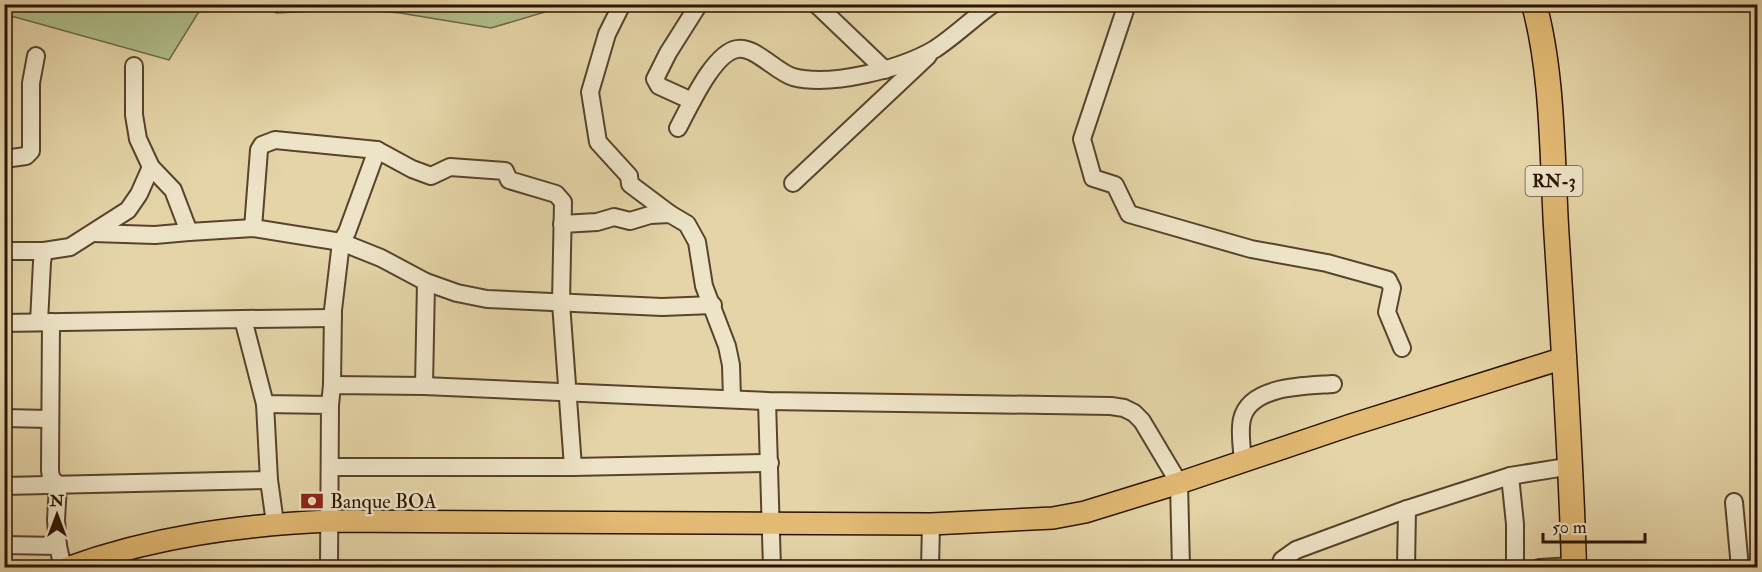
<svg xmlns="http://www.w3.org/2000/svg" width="1762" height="572" viewBox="0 0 1762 572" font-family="'IM FELL Double Pica',serif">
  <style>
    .green { fill: #afbe8b; stroke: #6d6847; stroke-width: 1.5 }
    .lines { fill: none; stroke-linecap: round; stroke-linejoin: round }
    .minor-casing { stroke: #59432c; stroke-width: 20 }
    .major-casing { stroke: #2b1303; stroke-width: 24 }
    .highway-casing { stroke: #2b1303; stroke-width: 27 }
    .minor { stroke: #ede3c6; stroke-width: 16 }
    .major { stroke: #e2ba74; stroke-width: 21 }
    .highway { stroke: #e2ba74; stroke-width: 24 }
    .labels { text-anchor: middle; stroke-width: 5; stroke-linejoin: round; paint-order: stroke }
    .shield { fill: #ede3c6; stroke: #65513e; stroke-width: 1.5 }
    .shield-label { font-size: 18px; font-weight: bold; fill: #2b1303 }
    .poi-label { font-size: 20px; fill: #2b1303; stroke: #ede3c6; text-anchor: start }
  </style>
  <rect width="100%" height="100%" fill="#e4d4a7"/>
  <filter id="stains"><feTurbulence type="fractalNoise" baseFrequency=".00333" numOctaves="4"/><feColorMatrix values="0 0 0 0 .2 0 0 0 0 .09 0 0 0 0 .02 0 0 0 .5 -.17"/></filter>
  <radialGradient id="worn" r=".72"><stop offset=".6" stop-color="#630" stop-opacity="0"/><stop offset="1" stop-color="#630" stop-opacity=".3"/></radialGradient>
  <g class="green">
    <polygon points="4,5 5,4 203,5 169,60 15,17 5,17"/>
    <polygon points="270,5 547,5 545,12 491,28 400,13 354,9 276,13"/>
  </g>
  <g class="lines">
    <g class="minor-casing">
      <g id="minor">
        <polyline points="622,4 607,34 590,92 598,142 629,176 630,184 670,214"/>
        <polyline points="816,4 885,70"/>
        <polyline points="1127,4 1082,139 1093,178 1115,185 1129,214 1251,249 1327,263 1388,280 1392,288 1387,312 1402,348"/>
        <polyline points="134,66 134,115 138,139 151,167 173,190 189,232 253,228 341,242 381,258 426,282 457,293 487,299 662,307 713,305"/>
        <polyline points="692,101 659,86 655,79 668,53 699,4"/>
        <path d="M678,128C689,108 713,53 737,49C755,46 776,72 793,77C831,87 901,69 935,49C955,36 973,18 993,4"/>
        <polyline points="4,159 26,156 31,151 31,83 36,56"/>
        <polyline points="793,183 928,56"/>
        <polyline points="562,224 597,222 614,217 630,221 650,215 670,214 687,224 697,242 704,286 727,346 731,365 732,399"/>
        <polyline points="253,228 259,150 262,145 275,140 377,150 412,169 431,176 450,167 505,171 509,180 556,194 563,202 561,303 573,467"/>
        <polyline points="93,233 155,235 189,232"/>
        <polyline points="4,251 44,251"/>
        <polyline points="243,319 333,318"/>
        <polyline points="39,322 42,262 44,251 70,247 128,210 139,194 151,167"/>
        <polyline points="51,322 50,470 51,478 58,485 56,520 58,546"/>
        <polyline points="4,323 243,319 265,404 330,405 329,568"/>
        <polyline points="332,385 333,310 341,242 347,232 377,150"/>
        <polyline points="424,386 426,282"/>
        <polyline points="767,401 772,568"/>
        <polyline points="330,405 332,385 424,386 767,401 1111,406 1124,408 1134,413 1142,421 1179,483 1181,568"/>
        <polyline points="4,418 50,419"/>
        <path d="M1243,461C1242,448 1239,432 1242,419C1250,385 1306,386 1333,384"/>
        <polyline points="331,467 573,467 770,463"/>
        <polyline points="1510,476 1515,524 1515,568"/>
        <polyline points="269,480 275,523"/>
        <polyline points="4,486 269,480 265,404"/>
        <polyline points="1734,502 1740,568"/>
        <polyline points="4,545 58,546 63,568"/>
        <polyline points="930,568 931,524"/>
        <polyline points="1279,568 1282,560 1296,550 1407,509 1510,476 1572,466"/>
        <polyline points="1406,568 1407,509"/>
        <polyline points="1539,568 1574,566"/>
      </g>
    </g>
    <g class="major-casing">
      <path id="major" d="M67,568C152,537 240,525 330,521L931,524L1053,518L1085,512L1179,483L1351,425L1564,358"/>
    </g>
    <g class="highway-casing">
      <path id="highway" d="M1534,4C1553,74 1552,154 1556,226C1563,340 1571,454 1574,568"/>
    </g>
    <use href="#minor" class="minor"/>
    <use href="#major" class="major"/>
    <use href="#highway" class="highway"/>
  </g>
  <defs>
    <g id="bank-bare" transform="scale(1.8)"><path d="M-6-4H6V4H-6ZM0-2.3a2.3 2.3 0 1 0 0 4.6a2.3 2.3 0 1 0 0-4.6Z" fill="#8f2418" stroke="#ede3c6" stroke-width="2.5" paint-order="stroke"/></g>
  </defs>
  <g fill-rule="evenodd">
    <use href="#bank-bare" x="312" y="501"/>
  </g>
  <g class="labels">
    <rect class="shield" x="1525.5" y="166" width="57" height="30" rx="4.5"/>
    <g class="shield-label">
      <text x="1554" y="187">RN-3</text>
    </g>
    <g class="poi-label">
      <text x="330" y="508">Banque BOA</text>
    </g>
  </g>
  <rect width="1762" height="572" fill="none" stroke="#e4d4a7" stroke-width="24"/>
  <rect x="6" y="6" width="1750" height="560" fill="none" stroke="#2b1303" stroke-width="3"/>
  <rect x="12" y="12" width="1738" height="548" fill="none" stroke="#2b1303" stroke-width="1.5"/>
  <g transform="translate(57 515)" stroke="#ede3c6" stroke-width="4.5" paint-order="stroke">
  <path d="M0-4.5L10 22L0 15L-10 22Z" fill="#2b1303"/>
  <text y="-9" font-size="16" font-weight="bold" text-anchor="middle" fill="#2b1303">N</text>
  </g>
  <path d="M1543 533v9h102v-9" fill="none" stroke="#2b1303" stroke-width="3"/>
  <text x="1552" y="533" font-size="18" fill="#2b1303" stroke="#ede3c6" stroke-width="4.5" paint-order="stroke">50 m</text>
  <rect width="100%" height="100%" filter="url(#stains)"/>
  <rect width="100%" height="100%" fill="url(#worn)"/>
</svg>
